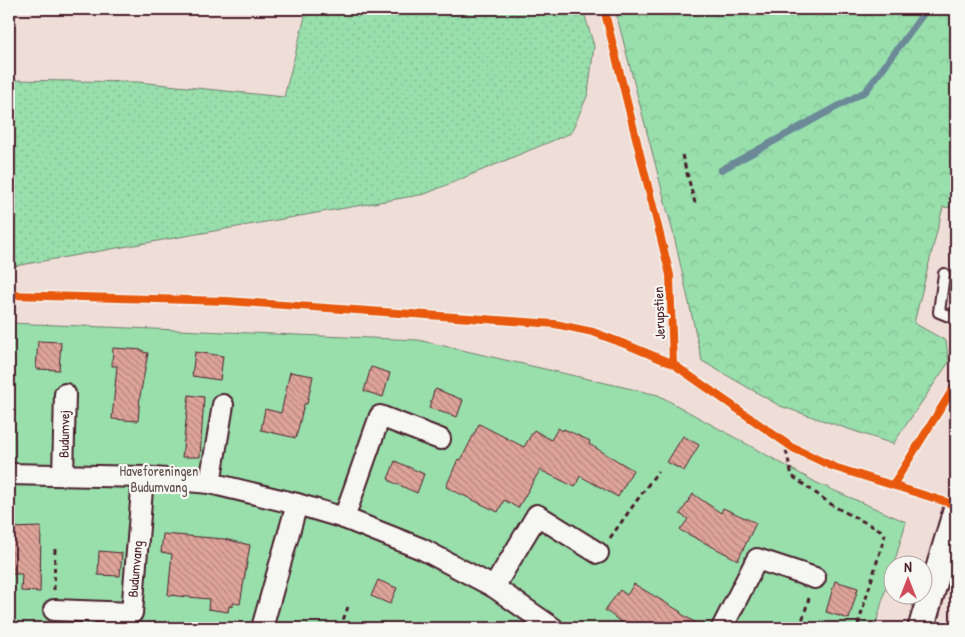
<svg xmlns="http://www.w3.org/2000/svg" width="965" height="637" viewBox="0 0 965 637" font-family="'Patrick Hand',sans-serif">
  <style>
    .grass { fill: url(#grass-dots); stroke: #717f6c }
    .park { fill: url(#park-crowns); stroke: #717f6c }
    .garden { fill: #98dfac; stroke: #717f6c }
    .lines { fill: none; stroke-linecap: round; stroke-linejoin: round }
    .stream { stroke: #6c8998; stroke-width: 7 }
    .building { fill: url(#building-back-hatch); stroke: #4a1f2b }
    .service-casing { stroke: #4a1f2b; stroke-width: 14 }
    .minor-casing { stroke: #4a1f2b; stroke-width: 24 }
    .tertiary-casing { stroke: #4a1f2b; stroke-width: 29 }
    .path { stroke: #4a1f2b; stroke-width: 3; stroke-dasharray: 5 4; stroke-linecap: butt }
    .service { stroke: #f6f6f2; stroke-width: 10 }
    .minor { stroke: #f6f6f2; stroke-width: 20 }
    .tertiary { stroke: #f6f6f2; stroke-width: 25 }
    .cycleway-casing { stroke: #f6f6f2; stroke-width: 11 }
    .cycleway { stroke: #e8590c; stroke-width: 8 }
    .labels { text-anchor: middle; stroke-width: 4.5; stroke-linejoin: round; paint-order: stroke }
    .street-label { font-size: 14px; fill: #4a1f2b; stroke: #f6f6f2 }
    .park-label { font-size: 14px; fill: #5e4f4b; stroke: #f6f6f2 }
  </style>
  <defs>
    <pattern id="grass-dots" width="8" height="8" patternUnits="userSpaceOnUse" patternTransform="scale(1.25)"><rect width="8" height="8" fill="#98dfac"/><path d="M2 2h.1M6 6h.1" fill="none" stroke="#84bf94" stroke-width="1.8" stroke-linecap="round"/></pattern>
    <pattern id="park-crowns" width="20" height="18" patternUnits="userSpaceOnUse" patternTransform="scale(1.25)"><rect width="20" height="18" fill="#98dfac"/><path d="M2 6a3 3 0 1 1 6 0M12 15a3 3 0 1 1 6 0" fill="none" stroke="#84bf94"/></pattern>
    <pattern id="building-back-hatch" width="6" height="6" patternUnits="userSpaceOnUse" patternTransform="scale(1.25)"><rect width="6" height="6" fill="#dea49a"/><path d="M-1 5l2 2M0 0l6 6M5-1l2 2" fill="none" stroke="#b6857e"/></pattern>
  </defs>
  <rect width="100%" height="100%" fill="#efddd8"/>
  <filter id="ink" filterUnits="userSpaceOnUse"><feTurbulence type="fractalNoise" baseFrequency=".02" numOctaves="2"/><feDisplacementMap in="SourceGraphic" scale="10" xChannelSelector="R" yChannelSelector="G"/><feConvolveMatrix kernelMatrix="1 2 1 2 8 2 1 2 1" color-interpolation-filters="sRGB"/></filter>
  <g filter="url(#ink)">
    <polygon class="grass" points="307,9 583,9 594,46 588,94 571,133 425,194 9,267 9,80 138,82 284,97"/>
    <polygon class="park" points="615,9 956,9 956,208 943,207 914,323 946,341 949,362 893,444 780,406 702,361 674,236"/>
    <polygon class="garden" points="9,323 418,340 658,395 817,483 906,522 894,564 892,564 875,628 9,628"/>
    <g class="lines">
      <polyline class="stream" points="721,170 866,91 927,9"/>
    </g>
    <g class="building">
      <polygon points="38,341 61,342 59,370 36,369"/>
      <polygon points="113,348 143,350 143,352 148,353 140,396 138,421 112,419 117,366 112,366"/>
      <polygon points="195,352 223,356 220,380 192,376"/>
      <polygon points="371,367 390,373 383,397 364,391"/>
      <polygon points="290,372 313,376 307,404 304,404 296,438 261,430 265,409 281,413"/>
      <polygon points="436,389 463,400 457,417 429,408 434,391"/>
      <polygon points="189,395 204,397 200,457 182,457"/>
      <polygon points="479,424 524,447 534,430 551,440 558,428 563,431 564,429 590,441 589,444 633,470 618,497 580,476 575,487 540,470 518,508 504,500 498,512 446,487 458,459 461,460"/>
      <polygon points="683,436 699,445 684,471 667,462"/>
      <polygon points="395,461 424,474 417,493 390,481 390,480 388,479"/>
      <polygon points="693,494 721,513 723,508 756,523 738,560 680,530 688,519 680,514"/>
      <polygon points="41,527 40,592 21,591 22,574 11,574 11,550 9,550 9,528"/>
      <polygon points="163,534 224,539 250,545 240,604 233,603 233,607 229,606 228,612 208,609 209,599 168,595 172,554 161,552"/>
      <polygon points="99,551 122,553 120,576 98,575"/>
      <polygon points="378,580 397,588 390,604 371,596"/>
      <polygon points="835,581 858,588 849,619 826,612"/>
      <polygon points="634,584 681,612 680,613 704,628 629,628 605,610 620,590 627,595"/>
    </g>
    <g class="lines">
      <g class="service-casing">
        <polyline id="service" points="944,274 939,312 956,319"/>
      </g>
      <g class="minor-casing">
        <g id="minor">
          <polyline points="9,474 143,477 210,483 297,504 344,518 422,549 494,587 553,628"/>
          <polyline points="63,475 65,394"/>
          <polyline points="210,483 223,405"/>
          <polyline points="344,518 380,416 440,439"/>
          <polyline points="494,587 537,515 598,553"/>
          <polyline points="54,610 132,613 143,477"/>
          <polyline points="262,628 297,504"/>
          <polyline points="722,628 757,559 815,578"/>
        </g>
      </g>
      <g class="tertiary-casing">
        <polyline id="tertiary" points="921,628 956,511"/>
      </g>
      <g class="path">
        <polyline points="682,155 695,203"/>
        <polyline points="784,442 792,476 835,507 882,531 885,535 857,628"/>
        <polyline points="610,538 658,471"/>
        <polyline points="54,590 55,549"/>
        <polyline points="340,628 348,607"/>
        <polyline points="800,628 809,598"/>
      </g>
      <use href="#service" class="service"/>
      <use href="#minor" class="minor"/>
      <use href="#tertiary" class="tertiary"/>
      <g class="cycleway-casing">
        <g id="cycleway">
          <polyline points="604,9 670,275 673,364 793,448 834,467 956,505"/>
          <polyline points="9,295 227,301 555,324 593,332 630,346 673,364"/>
          <polyline points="893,485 956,384"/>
        </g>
      </g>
      <use href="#cycleway" class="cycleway"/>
    </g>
  </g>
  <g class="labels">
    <g class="street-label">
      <text transform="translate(659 313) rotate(-92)" y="5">Jerupstien</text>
      <text transform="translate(64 434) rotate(-89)" y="5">Budumvej</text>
      <text transform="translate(135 569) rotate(-85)" y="5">Budumvang</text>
    </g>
    <g class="park-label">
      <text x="159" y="476">Haveforeningen<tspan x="159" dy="16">Budumvang</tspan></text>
    </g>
  </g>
  <rect width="965" height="637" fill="none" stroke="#f6f6f2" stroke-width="30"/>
  <rect x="15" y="15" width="935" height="607" fill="none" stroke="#4a1f2b" stroke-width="2" filter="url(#ink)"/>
  <g transform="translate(908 580)"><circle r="24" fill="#f6f6f2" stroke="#b1a0a2"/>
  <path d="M0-4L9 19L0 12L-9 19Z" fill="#d1495b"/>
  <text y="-8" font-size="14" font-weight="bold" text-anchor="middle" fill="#4a1f2b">N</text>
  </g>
</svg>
